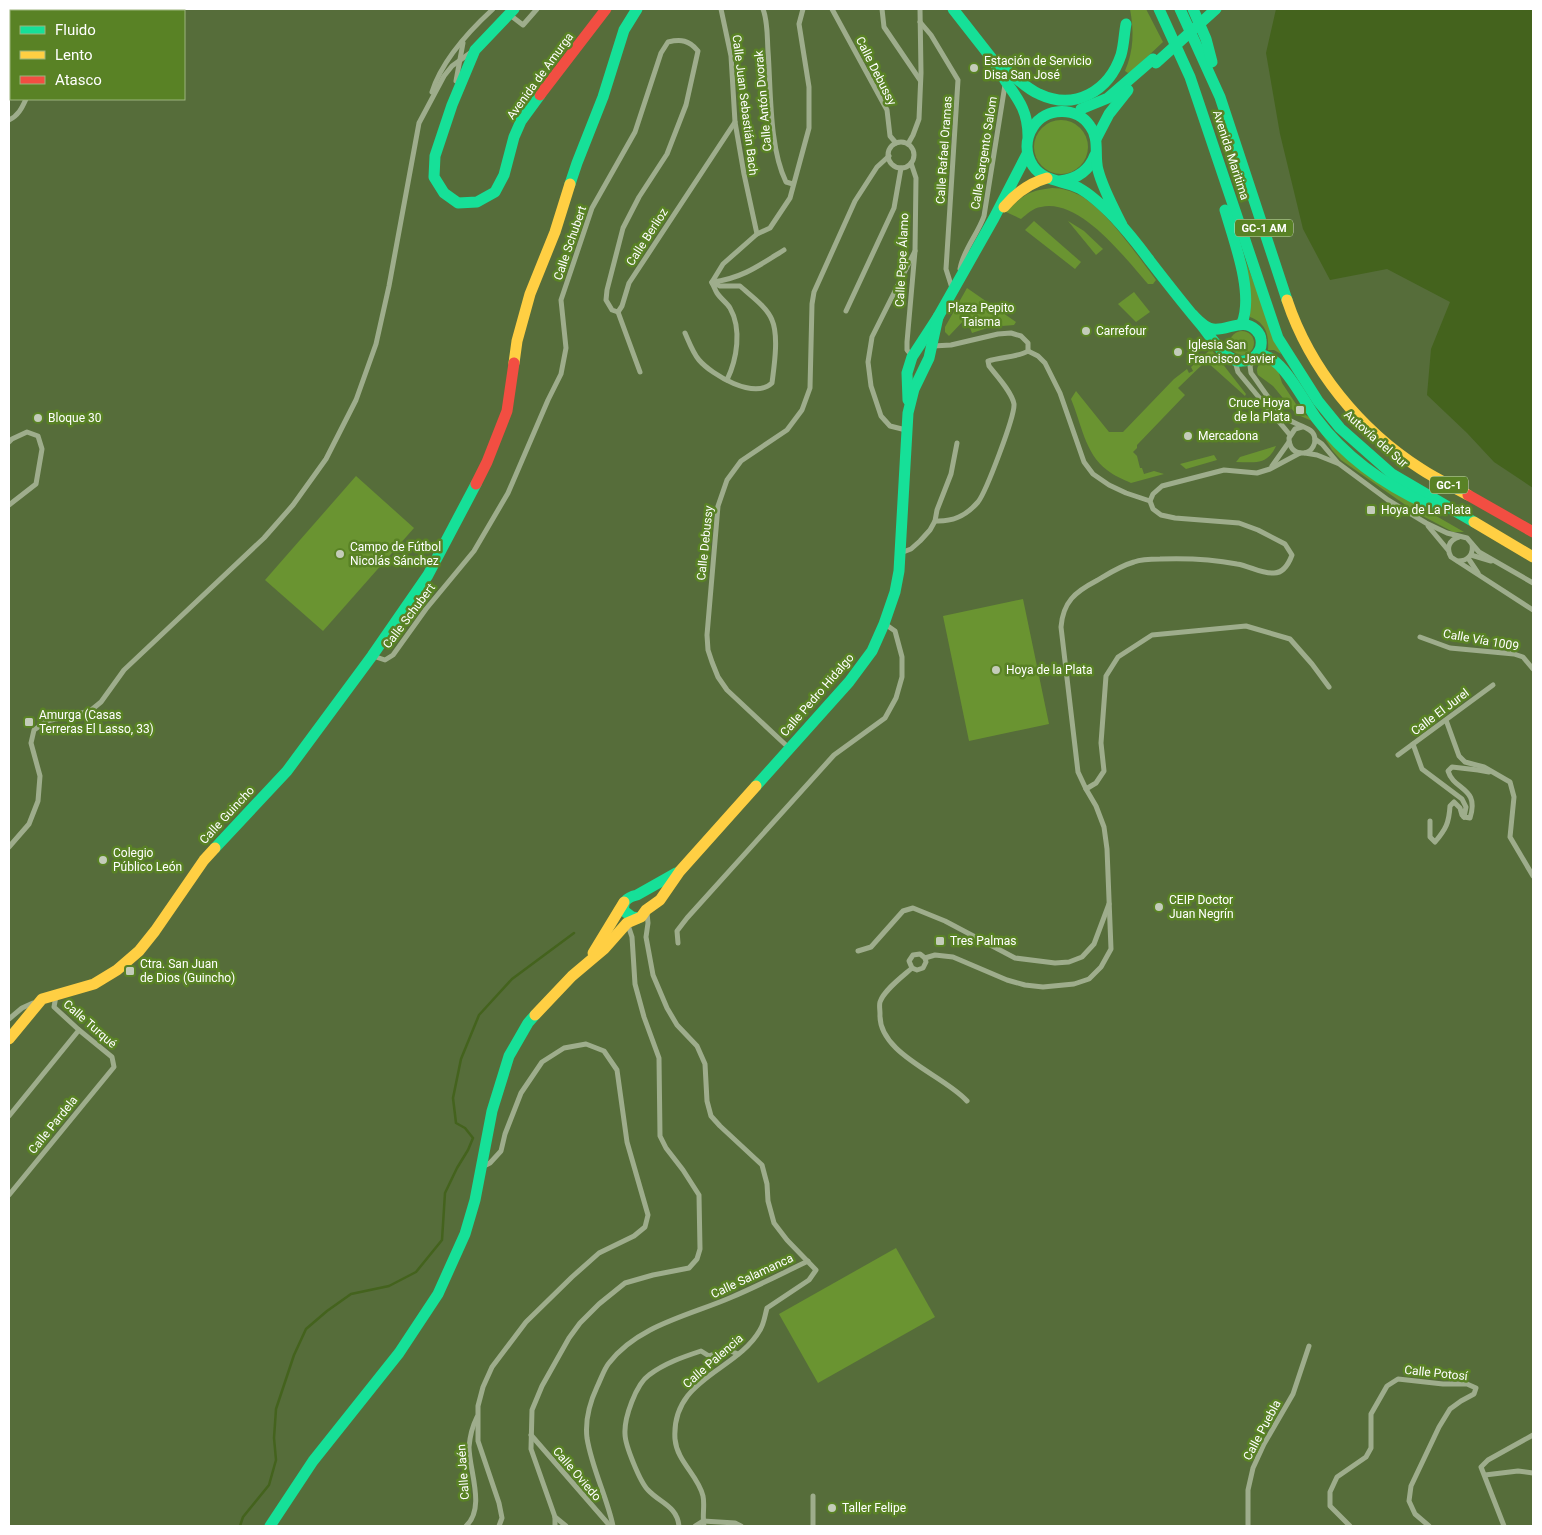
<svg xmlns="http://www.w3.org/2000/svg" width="1542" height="1535" viewBox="0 0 1542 1535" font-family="Roboto,sans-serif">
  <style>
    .green { fill: #6a9431 }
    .water { fill: #44631d }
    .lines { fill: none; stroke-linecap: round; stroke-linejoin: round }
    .stream { stroke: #44631d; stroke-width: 2.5 }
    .street { stroke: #9ead8c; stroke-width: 5 }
    .fast { stroke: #16e098; stroke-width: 11 }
    .slow { stroke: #ffcf43; stroke-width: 11 }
    .jam { stroke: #f24e42; stroke-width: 11 }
    .fast-bridge { stroke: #16e098; stroke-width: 11 }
    .poi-dot { fill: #c4ccba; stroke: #598225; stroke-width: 2 }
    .labels { text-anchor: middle; stroke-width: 5; stroke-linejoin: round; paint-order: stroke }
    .shield { fill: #598225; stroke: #cddabe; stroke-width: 1 }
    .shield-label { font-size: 11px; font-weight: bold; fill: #fff }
    .poi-label { font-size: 12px; fill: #fff; stroke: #598225; text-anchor: start }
    .street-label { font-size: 12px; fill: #fff; stroke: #598225 }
    .park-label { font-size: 12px; fill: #fefffd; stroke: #598225 }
  </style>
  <rect width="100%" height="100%" fill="#566d3a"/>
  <g class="green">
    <path d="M1130,9H1146L1163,42L1132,71L1128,73L1125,71C1134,50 1134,31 1130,9Z"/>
    <circle cx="1061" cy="147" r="27"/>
    <path d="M1052,188C1062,188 1072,191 1081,196C1108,212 1137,255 1156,280L1153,284H1148C1125,258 1080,198 1041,207C1033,208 1027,214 1021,219L1006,212C1024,195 1027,191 1052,188Z"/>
    <polygon points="1034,221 1081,262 1075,269 1025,230"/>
    <polygon points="1068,221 1084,231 1103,249 1096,255"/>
    <path d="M1241,249L1281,354L1274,350H1268C1269,335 1266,323 1250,317Z"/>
    <polygon points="967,288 1016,322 1014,325 990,327 972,333 966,318 949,336 945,332 945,327"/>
    <polygon points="1134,292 1150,312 1136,322 1118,304"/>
    <circle cx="1242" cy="343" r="12"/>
    <path d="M1211,349L1246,394L1245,396L1206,361L1178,388L1185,395L1137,445V448L1133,452L1137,456L1140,468H1142L1144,474L1154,471L1164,474L1131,483C1123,479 1114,476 1107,470C1085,454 1081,422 1071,399L1076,391L1109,432H1123L1174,379L1187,369L1189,373L1193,371L1191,367Z"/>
    <path d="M1267,361L1271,362L1277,367L1282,383L1302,413L1316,421L1336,444L1354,461L1391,490L1464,532H1453L1417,513L1341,460L1332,450L1316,424L1312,421L1296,414L1273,386L1258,375C1255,368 1259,362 1267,361Z"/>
    <path d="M1276,446C1267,466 1254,462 1236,462L1240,457Z"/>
    <polygon points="1214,455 1217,460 1186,469 1180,464"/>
    <polygon points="356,476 414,528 323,631 265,580"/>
    <polygon points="1023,599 1049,724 969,741 943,616"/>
    <polygon points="896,1248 935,1317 818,1383 779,1314"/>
  </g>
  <polygon class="water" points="1276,9 1533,9 1533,488 1494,462 1467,433 1427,395 1431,349 1450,302 1387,269 1330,280 1303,229 1280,134 1266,53"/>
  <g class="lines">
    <polyline class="stream" points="240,1526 243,1517 269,1485 276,1460 274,1438 276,1409 294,1355 306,1329 327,1311 351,1294 389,1286 416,1272 442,1240 445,1193 457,1168 468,1150 473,1138 465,1128 456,1123 453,1098 461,1059 479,1015 512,979 574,933"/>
    <g class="street">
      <polyline points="44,9 44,11"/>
      <polyline points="721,9 731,56 735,122 744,174 757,234"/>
      <path d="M763,9C768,22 767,37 768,51C771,91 769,147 786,182L793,184"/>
      <polyline points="832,9 887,110 890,136 896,143"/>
      <polyline points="882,9 884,27 920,80"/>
      <polyline points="510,15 523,25 537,9"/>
      <polyline points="920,22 931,35 958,80 946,269 952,288"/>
      <polyline points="456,81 463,43"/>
      <path d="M432,92C442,60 469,31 493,9"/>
      <path d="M9,120C18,116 22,108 26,99"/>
      <circle cx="901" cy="155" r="13"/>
      <polyline points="908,144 913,135 919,119 921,73 920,9"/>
      <polyline points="911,163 916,178 915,251 907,342 907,350 912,356"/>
      <path d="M960,269C963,250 978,234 984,216L1005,85"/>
      <polyline points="712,282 723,264 757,234 770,228 790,198 809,128 809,87 799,24 803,9"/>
      <path d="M712,282C741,279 760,265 784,250"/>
      <path d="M712,283C714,286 715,290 717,293C721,299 727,303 730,308C742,329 737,359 727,380"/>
      <polyline points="846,311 894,208 901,168"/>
      <polyline points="618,312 622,306 629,283 735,122"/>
      <polyline points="618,312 640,372"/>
      <path d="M685,333C689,342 693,353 699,360C712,375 754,400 772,383C774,367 779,336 772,320C767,307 751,296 740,286H720L712,282"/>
      <path d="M933,346L951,345L998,334L1011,333L1021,336L1028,343V351C1019,357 1000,357 988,361L989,366C996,375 1012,392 1014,404C1015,416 986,492 978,502C966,516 953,522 935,521"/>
      <polyline points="1028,351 1038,356 1045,363 1060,393 1084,462 1093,474 1109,485 1126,493 1150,501"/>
      <polyline points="1235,361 1238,372 1290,435"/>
      <path d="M1253,361L1250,366L1251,373C1261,386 1275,410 1288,419C1295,425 1311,427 1314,435C1317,443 1312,452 1304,453C1294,454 1289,447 1289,438L1295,429L1302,427"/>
      <polyline points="906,430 890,426 881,416 871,386 868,362 872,337 915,251"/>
      <polyline points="1315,439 1322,444 1338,463 1388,500 1426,523 1447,533 1467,538 1479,552 1533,583"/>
      <polyline points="9,442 12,439 27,432 38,436 42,449 36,484 9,505"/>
      <polyline points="1305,453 1317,455 1337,463"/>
      <polyline points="1272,466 1289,442"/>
      <polyline points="1428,526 1448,550"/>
      <path d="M1459,537C1449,540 1446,548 1451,557L1533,610"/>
      <polyline points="903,552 911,549 920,541 930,530 935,521 937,510 951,474 957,443"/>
      <polyline points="1471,555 1491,561"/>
      <polyline points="1468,558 1478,573"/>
      <path d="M1458,561C1468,561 1474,554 1472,544"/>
      <polyline points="1420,637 1450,648 1514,654 1523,657 1533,669"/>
      <path d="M373,656L385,660L393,655L426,609L474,551L508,493L548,400L561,374L566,348L561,300L592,208L635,132L661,53L668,42C681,39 689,40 698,51L686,105L667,154L639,197L623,228L607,290L606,300L612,310L618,312"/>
      <polyline points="1446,720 1459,756 1465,762 1484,767 1510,782 1514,797 1510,837 1533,876"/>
      <polyline points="1413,744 1422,769 1462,799 1466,807 1464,817"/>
      <polyline points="789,748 727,690 718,677 712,662 708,650 707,635 718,506 727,480 741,461 787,430 802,410 810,388 812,304 814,292 855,201 877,167 889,156"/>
      <polyline points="1398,755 1493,685"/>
      <polyline points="1086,789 1096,783 1104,771 1101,743 1106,676 1118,657 1152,635 1246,626 1290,639 1312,664 1329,687"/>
      <path d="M1464,817L1470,818C1480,787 1454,791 1448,771L1452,767L1478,770L1489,772"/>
      <path d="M1430,821V837L1435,842C1446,829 1449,823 1450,806L1454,802L1460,808L1462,815L1464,817"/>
      <polyline points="9,847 29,824 38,801 40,776 31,743 34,730 47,721 90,711 101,702 124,670 264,538 293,505 326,459 356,400 376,344 389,286 419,123 444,76 452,66 470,53"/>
      <path d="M647,913L648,923L646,937L653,975L667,1008L677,1025L697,1046L705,1064L707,1101L711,1116L720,1126L762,1165L767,1184L768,1201L774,1223L787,1240L816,1270L809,1280L767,1308C765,1315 764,1324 760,1330C736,1372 671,1378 675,1439C677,1462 698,1475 703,1496C705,1505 702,1516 704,1526"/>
      <polyline points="678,943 677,931 687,918 834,755 885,718 896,698 902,677 902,657 895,631 885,624"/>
      <polyline points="858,951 871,947 903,911 913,908 945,921 1015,958 1055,963 1069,962 1082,957 1094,944 1109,904"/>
      <path d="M925,958L935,955L953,957L1007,980L1025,985L1043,987L1074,984L1089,979L1101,967L1111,949L1107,849L1104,827L1096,806L1086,789L1078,772L1061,627C1063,602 1075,592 1096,581C1108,574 1120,566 1134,562C1142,559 1152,559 1160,559C1186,558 1211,559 1237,564C1250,566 1261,574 1274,573C1284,573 1289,563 1292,555L1285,544L1258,530L1239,523L1175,518L1161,515L1153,509L1150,501L1153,494L1162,486L1224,470L1257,473L1270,469L1300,453"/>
      <path d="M912,968C903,976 884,990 880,1002C879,1005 880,1010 880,1014C878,1054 944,1075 967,1101"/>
      <polyline points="912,968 909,961 913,955 920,954 925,958"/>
      <polyline points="912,968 917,970 923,968 926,962 925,958"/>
      <polyline points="9,1019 22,1008 33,1003"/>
      <polyline points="9,1116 79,1030"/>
      <polyline points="482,1167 490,1163 501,1151 505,1134 521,1093 542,1062 564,1048 586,1044 604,1051 617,1070 627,1142 648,1215 645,1227 634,1236 599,1253 572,1277 526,1322 492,1367 483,1387 478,1406 478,1441 499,1503 502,1518 499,1526"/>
      <polyline points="9,1195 114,1067 112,1057 79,1030 54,1007 56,996"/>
      <polyline points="531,1435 610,1526"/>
      <polyline points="1485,1475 1518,1471 1533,1473"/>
      <polyline points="555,1517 566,1526"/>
      <polyline points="703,1521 735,1523 741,1526"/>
      <path d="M466,1526C486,1508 469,1470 469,1447C470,1435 472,1427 477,1417"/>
      <polyline points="555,1526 555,1517 531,1449 532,1410 542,1386 569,1338 580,1323 599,1304 625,1283 653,1275 689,1268 697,1259 700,1249 699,1195 683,1170 666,1148 660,1136 659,1058 644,1017 635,984 632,937 628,925"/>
      <path d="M613,1526C607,1497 592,1469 587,1438C585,1421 590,1402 597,1387C601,1379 604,1369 609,1363C638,1325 691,1315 732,1297C758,1286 783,1273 808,1261"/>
      <path d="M679,1526C677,1506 660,1503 648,1490C640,1482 625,1445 625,1434C624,1418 636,1384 649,1375C665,1363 683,1357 701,1351L709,1356L728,1350L738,1354"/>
      <polyline points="695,1526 703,1521"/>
      <polyline points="813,1526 813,1496"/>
      <polyline points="1248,1526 1248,1490 1253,1468 1264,1444 1293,1394 1309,1346"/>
      <polyline points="1350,1526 1330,1506 1330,1492 1337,1477 1366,1457 1371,1448 1371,1414 1387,1386 1398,1379 1443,1384 1467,1384 1476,1388 1474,1394 1461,1401 1450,1409 1439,1427 1411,1486 1409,1501 1415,1514 1429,1526"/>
      <polyline points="1504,1526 1481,1467 1488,1460 1533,1435"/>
    </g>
    <g class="fast">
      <polyline points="514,9 475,50 452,105 435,156 434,177 444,193 458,203 477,202 495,192 504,175 514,137 521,121 540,95"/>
      <polyline points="953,9 1000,69"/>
      <polyline points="1159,9 1190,77 1278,338 1318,401 1340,428 1392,474 1474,522"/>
      <polyline points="1180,9 1220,97 1287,300"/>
      <polyline points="1193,9 1206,39 1212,62"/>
      <path d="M995,63C1008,91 1028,101 1028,136"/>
      <path d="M995,63C1012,71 1022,87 1039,94C1075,111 1109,91 1121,55C1124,45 1124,34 1126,24"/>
      <polyline points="1081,109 1108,98 1153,59"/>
      <polyline points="1096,139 1109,114 1128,90"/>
      <path d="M1060,181C1077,179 1089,171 1095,155"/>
      <polyline points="570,184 577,163 603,97 624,30 637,9"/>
      <path d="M1225,210C1234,241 1254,293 1242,323"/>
      <path d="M1122,225C1113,207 1103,189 1098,170C1094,155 1100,139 1090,126C1077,106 1045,107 1033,127C1025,139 1025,154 1033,166C1044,182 1063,180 1079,188C1092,195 1104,207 1114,217C1127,231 1139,246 1150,261C1167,283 1184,305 1202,326C1210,336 1219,350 1229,357C1237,363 1247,362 1254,357C1259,353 1262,347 1261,340C1261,336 1259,333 1256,330C1243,317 1228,331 1213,329C1204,328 1198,320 1192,314"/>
      <path d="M1258,354C1283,356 1302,399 1316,418C1345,457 1386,486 1431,506"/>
      <polyline points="908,400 907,373 912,357 938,317 994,218 1027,154"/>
      <polyline points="756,786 849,682 872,651 884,624 895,592 899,571 908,413 914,389 929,358 938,317"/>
      <polyline points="215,848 287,771 372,656 428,575 476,484"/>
      <path d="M638,918L632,917L624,911C622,901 628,897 637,895L676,873"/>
      <polyline points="270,1526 313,1461 399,1353 438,1294 465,1234 475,1200 492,1111 509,1056 528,1023 535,1015"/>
    </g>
    <g class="slow">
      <path d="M1004,207C1016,193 1029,183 1047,178"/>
      <path d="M1287,300C1310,369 1360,430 1421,469C1436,479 1452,486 1468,495"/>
      <polyline points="514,363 517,341 530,294 555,232 570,184"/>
      <polyline points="1474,522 1533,557"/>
      <polyline points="593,953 624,902"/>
      <polyline points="535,1015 572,976 604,949 627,923 641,917 646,910 660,900 680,871 756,786"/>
      <polyline points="9,1039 42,999 94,984 117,970 139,951 155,931 204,860 215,848"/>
    </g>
    <g class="jam">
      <polyline points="540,95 606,9"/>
      <polyline points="476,484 487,462 507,411 514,363"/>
      <polyline points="1468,495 1533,532"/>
    </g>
    <polyline class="fast-bridge" points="1156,63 1216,9"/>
  </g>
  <g class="poi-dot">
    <circle cx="974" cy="68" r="5"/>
    <circle cx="1086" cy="331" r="5"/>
    <circle cx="1178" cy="352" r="5"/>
    <rect x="1295" y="405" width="10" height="10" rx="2.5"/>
    <circle cx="38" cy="418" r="5"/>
    <circle cx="1188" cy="436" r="5"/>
    <rect x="1366" y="505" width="10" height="10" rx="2.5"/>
    <circle cx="340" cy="554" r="5"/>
    <circle cx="996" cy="670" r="5"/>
    <rect x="24" y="717" width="10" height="10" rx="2.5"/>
    <circle cx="103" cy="860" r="5"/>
    <circle cx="1159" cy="907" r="5"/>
    <rect x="935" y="936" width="10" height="10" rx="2.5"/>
    <rect x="125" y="966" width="10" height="10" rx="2.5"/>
    <circle cx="832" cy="1508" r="5"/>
  </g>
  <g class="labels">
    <g class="shield">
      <rect x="1235" y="219.5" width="58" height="17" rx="4"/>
      <rect x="1430" y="476.5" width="38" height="17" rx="4"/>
    </g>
    <g class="shield-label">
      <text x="1264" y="232">GC-1 AM</text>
      <text x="1449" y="489">GC-1</text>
    </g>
    <g class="poi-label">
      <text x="984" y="65">Estación de Servicio<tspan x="984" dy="14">Disa San José</tspan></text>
      <text x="1096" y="335">Carrefour</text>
      <text x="1188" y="349">Iglesia San<tspan x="1188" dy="14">Francisco Javier</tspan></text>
      <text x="1290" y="407" text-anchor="end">Cruce Hoya<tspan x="1290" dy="14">de la Plata</tspan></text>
      <text x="48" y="422">Bloque 30</text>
      <text x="1198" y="440">Mercadona</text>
      <text x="1381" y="514">Hoya de La Plata</text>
      <text x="350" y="551">Campo de Fútbol<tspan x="350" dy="14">Nicolás Sánchez</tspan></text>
      <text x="1006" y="674">Hoya de la Plata</text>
      <text x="39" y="719">Amurga (Casas<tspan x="39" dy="14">Terreras El Lasso, 33)</tspan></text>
      <text x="113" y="857">Colegio<tspan x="113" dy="14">Público León</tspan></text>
      <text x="1169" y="904">CEIP Doctor<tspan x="1169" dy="14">Juan Negrín</tspan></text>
      <text x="950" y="945">Tres Palmas</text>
      <text x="140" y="968">Ctra. San Juan<tspan x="140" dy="14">de Dios (Guincho)</tspan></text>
      <text x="842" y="1512">Taller Felipe</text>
    </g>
    <g class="street-label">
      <text transform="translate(876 71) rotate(63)" y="4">Calle Debussy</text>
      <text transform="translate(540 76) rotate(-54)" y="4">Avenida de Amurga</text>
      <text transform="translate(763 101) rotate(-95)" y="4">Calle Antón Dvorak</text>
      <text transform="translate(745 105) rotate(83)" y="4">Calle Juan Sebastián Bach</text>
      <text transform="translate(944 150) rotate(-86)" y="4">Calle Rafael Oramas</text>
      <text transform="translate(984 153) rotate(-81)" y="4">Calle Sargento Salom</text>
      <text transform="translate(1231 155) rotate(72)" y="4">Avenida Maritima</text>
      <text transform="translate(647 237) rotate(-57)" y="4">Calle Berlioz</text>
      <text transform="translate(570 243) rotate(-71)" y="4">Calle Schubert</text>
      <text transform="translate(902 260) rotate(-87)" y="4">Calle Pepe Álamo</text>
      <text transform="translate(1376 439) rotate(41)" y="4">Autovía del Sur</text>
      <text transform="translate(705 543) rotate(-84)" y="4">Calle Debussy</text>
      <text transform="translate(409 616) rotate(-53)" y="4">Calle Schubert</text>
      <text transform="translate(1481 640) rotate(10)" y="4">Calle Vía 1009</text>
      <text transform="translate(817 695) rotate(-49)" y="4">Calle Pedro Hidalgo</text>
      <text transform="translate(1440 712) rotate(-37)" y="4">Calle El Jurel</text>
      <text transform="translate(227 815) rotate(-47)" y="4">Calle Guincho</text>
      <text transform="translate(90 1024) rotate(41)" y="4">Calle Turqué</text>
      <text transform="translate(53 1125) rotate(-51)" y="4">Calle Pardela</text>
      <text transform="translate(752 1276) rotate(-25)" y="4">Calle Salamanca</text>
      <text transform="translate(713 1361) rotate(-41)" y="4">Calle Palencia</text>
      <text transform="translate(1436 1373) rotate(6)" y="4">Calle Potosí</text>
      <text transform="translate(1262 1430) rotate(-62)" y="4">Calle Puebla</text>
      <text transform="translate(463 1472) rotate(-94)" y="4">Calle Jaén</text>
      <text transform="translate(577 1474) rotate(49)" y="4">Calle Oviedo</text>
    </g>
    <g class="park-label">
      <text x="981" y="312">Plaza Pepito<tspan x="981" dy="14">Taisma</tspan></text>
    </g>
  </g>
  <rect width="1542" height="1535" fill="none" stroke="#ffffff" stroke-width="20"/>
  <rect x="10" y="10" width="175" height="90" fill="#598225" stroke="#9bb47c"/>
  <rect x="20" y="26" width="25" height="8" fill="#16e098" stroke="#9bb47c"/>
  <text x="55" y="35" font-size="15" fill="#ffffff">Fluido</text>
  <rect x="20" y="51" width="25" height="8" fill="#ffcf43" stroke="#9bb47c"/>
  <text x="55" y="60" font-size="15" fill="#ffffff">Lento</text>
  <rect x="20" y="76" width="25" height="8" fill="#f24e42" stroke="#9bb47c"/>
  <text x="55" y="85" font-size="15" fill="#ffffff">Atasco</text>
</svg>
